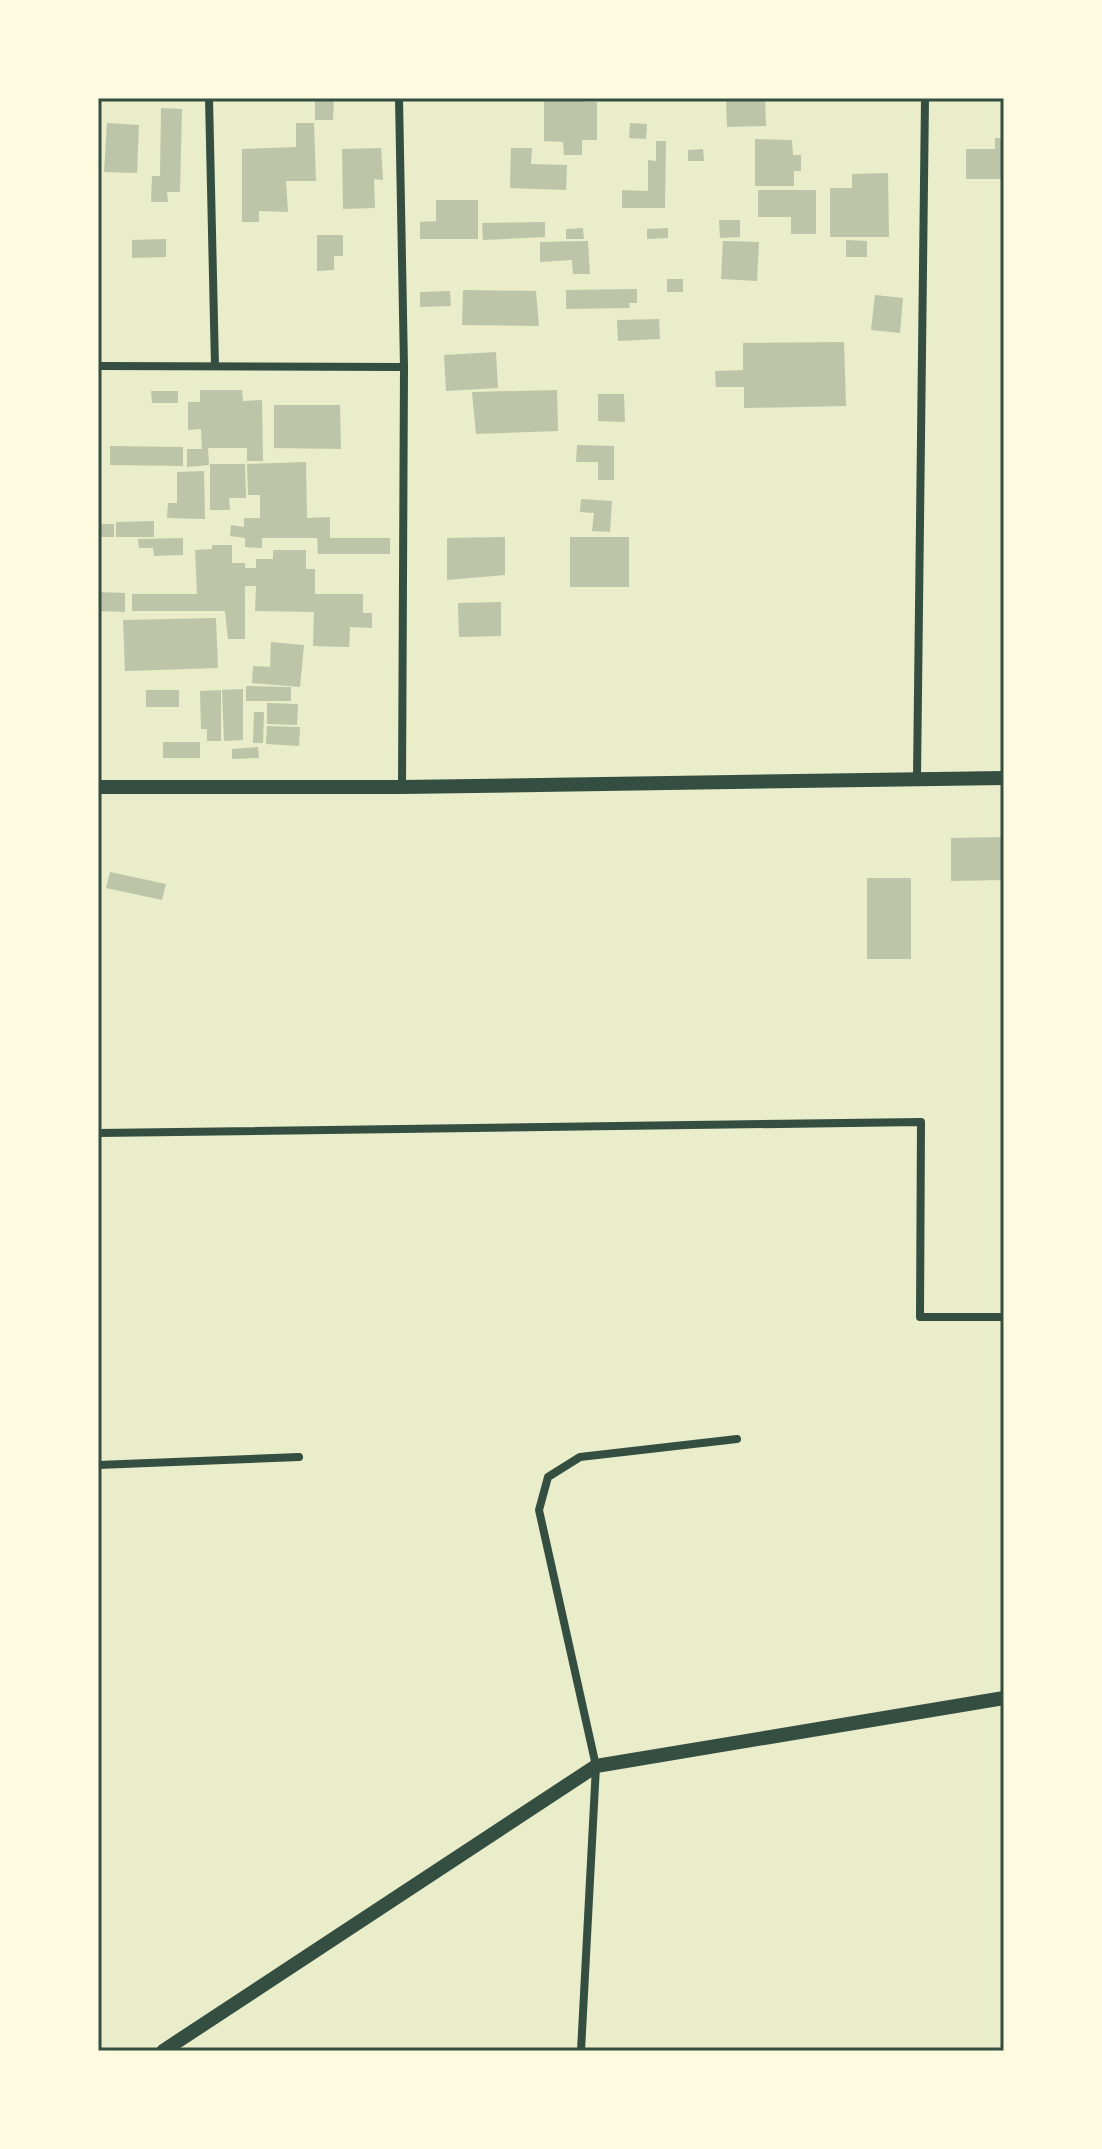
<svg xmlns="http://www.w3.org/2000/svg" width="1102" height="2149" viewBox="0 0 1102 2149" font-family="'Sofia Sans Condensed',sans-serif">
  <style>
    .building { fill: #bcc5a7 }
    .lines { fill: none; stroke-linecap: round; stroke-linejoin: round }
    .minor { stroke: #344e41; stroke-width: 8 }
    .tertiary { stroke: #344e41; stroke-width: 14 }
    .neatline { fill: none; stroke: #344e41; stroke-width: 3 }
  </style>
  <rect width="100%" height="100%" fill="#e9edc9"/>
  <g class="building">
    <polygon points="315,98 334,98 333,120 315,120"/>
    <polygon points="582,98 583,102 597,102 597,140 582,140 582,155 564,155 563,142 544,141 544,99"/>
    <polygon points="726,98 765,98 766,126 727,127"/>
    <polygon points="161,108 182,109 180,192 167,192 168,202 151,202 152,176 160,176"/>
    <polygon points="107,123 139,125 137,173 104,172"/>
    <polygon points="296,123 314,123 316,181 286,181 288,212 259,211 259,222 242,222 242,149 296,147"/>
    <polygon points="630,123 647,124 646,139 629,138"/>
    <polygon points="995,138 1004,138 1004,179 966,179 966,149 995,149"/>
    <polygon points="755,139 792,140 793,155 801,155 801,171 794,171 794,186 755,186"/>
    <polygon points="656,141 666,141 665,208 622,208 622,190 648,191 648,160 656,161"/>
    <polygon points="381,148 383,180 374,179 375,208 343,209 342,149"/>
    <polygon points="511,148 532,148 531,164 567,165 566,190 510,188"/>
    <polygon points="703,149 704,161 688,161 688,150"/>
    <polygon points="888,173 889,237 830,237 830,188 852,188 852,174"/>
    <polygon points="758,190 816,190 816,234 791,234 791,217 758,217"/>
    <polygon points="436,200 478,200 478,239 420,239 420,222 436,221"/>
    <polygon points="719,220 740,220 740,237 720,238"/>
    <polygon points="545,222 545,237 483,240 482,223"/>
    <polygon points="583,228 584,239 566,239 566,229"/>
    <polygon points="668,228 668,238 647,239 647,229"/>
    <polygon points="317,235 343,235 343,256 334,256 334,270 317,271"/>
    <polygon points="166,239 166,257 132,258 132,240"/>
    <polygon points="846,240 867,241 867,257 846,257"/>
    <polygon points="588,241 590,274 573,274 572,260 540,262 540,242"/>
    <polygon points="723,241 759,242 757,281 721,279"/>
    <rect x="667" y="279" width="16" height="13"/>
    <polygon points="637,289 637,303 629,303 630,308 566,309 566,290"/>
    <polygon points="463,290 536,291 539,326 462,325"/>
    <polygon points="450,291 451,306 420,307 420,292"/>
    <polygon points="875,295 903,298 900,333 871,330"/>
    <polygon points="659,319 660,339 618,341 617,320"/>
    <polygon points="844,342 846,406 744,408 744,387 716,387 715,371 743,370 743,343"/>
    <polygon points="496,352 498,388 446,391 444,355"/>
    <polygon points="200,390 242,390 243,401 262,400 263,461 247,461 247,448 208,448 209,465 187,467 187,449 202,449 201,429 188,430 188,402 200,402"/>
    <polygon points="557,390 558,431 476,434 472,392"/>
    <polygon points="151,391 178,391 178,403 152,403"/>
    <polygon points="598,394 624,394 625,422 598,421"/>
    <polygon points="274,405 340,405 341,449 274,448"/>
    <polygon points="577,445 614,446 614,480 598,480 598,462 576,462"/>
    <polygon points="110,446 183,447 183,466 110,465"/>
    <polygon points="306,462 307,518 330,517 330,538 390,538 390,554 318,554 317,538 262,538 262,548 245,547 245,538 230,536 231,525 244,527 244,518 260,518 260,495 248,495 247,464"/>
    <polygon points="210,464 245,464 246,498 229,498 230,510 210,510"/>
    <polygon points="204,471 205,519 167,518 168,503 177,503 177,472"/>
    <polygon points="581,499 612,501 610,532 592,531 594,513 580,512"/>
    <polygon points="154,521 154,537 116,537 116,522"/>
    <rect x="98" y="524" width="16" height="13"/>
    <polygon points="505,537 505,575 447,580 447,538"/>
    <rect x="570" y="537" width="59" height="50"/>
    <polygon points="183,538 183,555 154,556 153,548 139,548 138,539"/>
    <polygon points="212,545 232,545 232,563 245,563 245,568 256,568 256,559 273,559 273,550 306,550 306,569 315,569 315,594 363,594 363,613 372,613 372,628 350,627 349,647 313,646 314,612 255,611 256,586 245,586 245,639 228,639 225,611 132,611 132,594 197,594 195,550 212,549"/>
    <polygon points="98,592 125,593 125,612 98,611"/>
    <polygon points="501,602 501,636 459,637 458,603"/>
    <polygon points="216,618 218,668 125,671 123,620"/>
    <polygon points="271,642 304,645 300,687 252,683 253,666 270,667"/>
    <polygon points="246,686 291,687 291,701 246,701"/>
    <polygon points="243,689 243,740 224,741 222,690"/>
    <rect x="146" y="690" width="33" height="17"/>
    <polygon points="221,690 221,741 207,741 207,729 201,729 200,691"/>
    <polygon points="267,703 298,704 297,725 267,724"/>
    <polygon points="254,712 264,712 263,743 253,743"/>
    <polygon points="267,726 300,727 299,746 266,744"/>
    <rect x="163" y="742" width="37" height="16"/>
    <polygon points="258,747 259,758 232,759 232,749"/>
    <polygon points="1004,837 1004,880 951,881 951,838"/>
    <polygon points="110,872 166,884 162,900 106,888"/>
    <rect x="867" y="878" width="44" height="81"/>
  </g>
  <g class="lines">
    <g class="minor">
      <polyline points="209,98 215,366"/>
      <polyline points="399,98 404,367 402,787"/>
      <polyline points="98,366 404,367"/>
      <polyline points="917,777 925,98"/>
      <polyline points="98,1133 921,1122 920,1317 1004,1317"/>
      <polyline points="98,1465 299,1457"/>
      <polyline points="581,2051 596,1766 539,1510 548,1477 580,1457 737,1439"/>
    </g>
    <g class="tertiary">
      <polyline points="98,787 402,787 1004,778"/>
      <polyline points="163,2051 596,1766 1004,1698"/>
    </g>
  </g>
  <rect width="1102" height="2149" fill="none" stroke="#fefae0" stroke-width="200"/>
  <rect x="100" y="100" width="902" height="1949" class="neatline"/>
</svg>
